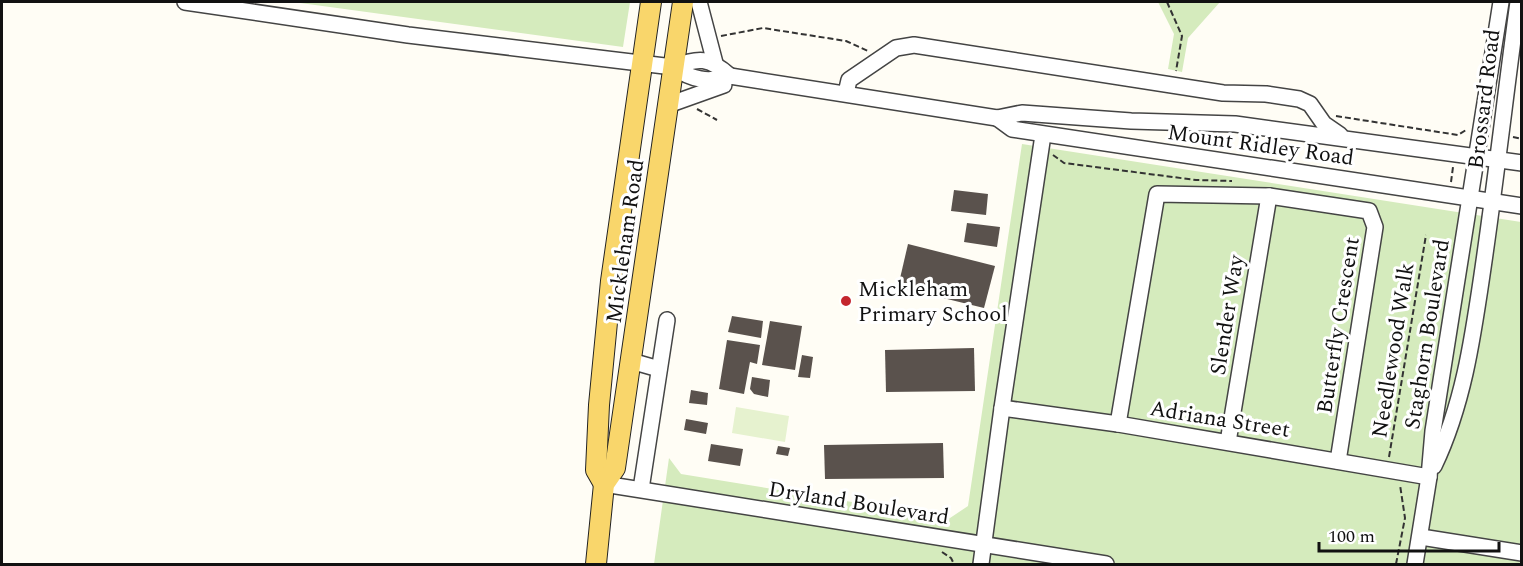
<svg xmlns="http://www.w3.org/2000/svg" width="1523" height="566" viewBox="0 0 1523 566" font-family="Spectral,serif">
  <style>
    .green { fill: #d5ebbd }
    .pitch { fill: #e6f2cf }
    .building { fill: #5a524d }
    .lines { fill: none; stroke-linecap: round; stroke-linejoin: round }
    .minor-casing { stroke: #444; stroke-width: 18 }
    .major-casing { stroke: #222; stroke-width: 22 }
    .path { stroke: #333; stroke-width: 2; stroke-dasharray: 6 3; stroke-linecap: butt }
    .minor { stroke: #fff; stroke-width: 15 }
    .major { stroke: #f9d66b; stroke-width: 20 }
    .poi-dot { fill: #c4262e; stroke: #fff; stroke-width: 2 }
    .labels { text-anchor: middle; stroke-width: 6; stroke-linejoin: round; paint-order: stroke }
    .street-label { font-size: 22px; fill: #111; stroke: #fff }
    .poi-label { font-size: 22px; fill: #111; stroke: #fff; text-anchor: start }
  </style>
  <rect width="100%" height="100%" fill="#fffdf5"/>
  <g class="green">
    <polygon points="293,2 630,2 623,47"/>
    <polygon points="1158,2 1220,2 1188,38 1182,72 1168,69 1174,34"/>
    <polygon points="1022,144 1521,222 1521,564 654,564 669,458 681,474 950,518 968,506"/>
  </g>
  <polygon class="pitch" points="736,407 789,416 785,442 732,433"/>
  <g class="building">
    <polygon points="954,190 988,194 986,215 951,211"/>
    <polygon points="967,223 1000,227 997,247 964,242"/>
    <polygon points="908,244 995,266 984,308 898,287"/>
    <polygon points="732,316 763,321 761,338 728,332"/>
    <polygon points="770,321 802,326 795,370 762,365"/>
    <polygon points="727,340 760,345 757,364 750,362 744,394 719,389"/>
    <polygon points="974,348 975,391 886,392 885,350"/>
    <polygon points="802,355 813,357 810,378 798,377"/>
    <polygon points="752,377 770,380 768,397 754,394 750,389"/>
    <polygon points="691,390 708,393 707,405 689,403"/>
    <polygon points="686,419 708,423 706,434 684,430"/>
    <polygon points="943,443 944,478 825,479 824,445"/>
    <polygon points="711,444 743,449 740,466 708,461"/>
    <polygon points="778,446 790,448 788,456 776,454"/>
  </g>
  <g class="lines">
    <g class="minor-casing">
      <g id="minor">
        <path d="M185,2L408,35L673,67C692,80 708,83 730,76L997,118L1022,113L1131,121L1235,124L1522,163"/>
        <polyline points="699,2 715,63"/>
        <path d="M673,67C699,57 709,57 730,76"/>
        <polyline points="846,93 849,80 896,48 914,45 1223,93 1266,94 1299,99 1310,104 1324,124 1340,135"/>
        <polyline points="668,105 724,85"/>
        <polyline points="997,118 1012,129 1522,206"/>
        <polyline points="631,361 659,369"/>
        <polyline points="1002,408 1118,424 1429,477"/>
        <polyline points="1118,424 1157,194 1269,196 1369,211 1375,227 1338,461"/>
        <polyline points="1228,442 1269,196"/>
        <path d="M1434,466C1464,403 1473,336 1483,268C1496,179 1506,90 1518,2"/>
        <polyline points="604,484 1106,564"/>
        <polyline points="641,489 667,320"/>
        <polyline points="1421,537 1522,553"/>
        <polyline points="981,564 1002,408 1043,135"/>
        <polyline points="1415,564 1429,477 1433,431 1501,2"/>
      </g>
    </g>
    <g class="major-casing">
      <g id="major">
        <polyline points="604,484 596,470 599,405 611,281 651,2"/>
        <polyline points="596,564 604,484 615,468 683,2"/>
      </g>
    </g>
    <g class="path">
      <polyline points="1167,2 1182,36 1176,71"/>
      <polyline points="721,36 763,28 846,41 868,51"/>
      <polyline points="697,109 717,120"/>
      <polyline points="1336,116 1458,135 1466,130"/>
      <polyline points="1513,137 1522,139"/>
      <polyline points="1053,155 1064,163 1196,180 1232,181"/>
      <polyline points="1451,182 1453,167"/>
      <polyline points="1389,457 1426,235"/>
      <polyline points="942,552 951,558 954,564"/>
      <polyline points="1396,564 1405,518 1400,485"/>
    </g>
    <use href="#minor" class="minor"/>
    <use href="#major" class="major"/>
  </g>
  <circle class="poi-dot" cx="846" cy="301" r="6"/>
  <g class="labels">
    <g class="street-label">
      <text transform="translate(1483 99) rotate(-83)" y="8">Brossard Road</text>
      <text transform="translate(1261 144) rotate(8)" y="8">Mount Ridley Road</text>
      <text transform="translate(624 241) rotate(-82)" y="8">Mickleham Road</text>
      <text transform="translate(1226 315) rotate(-81)" y="8">Slender Way</text>
      <text transform="translate(1337 325) rotate(-81)" y="8">Butterfly Crescent</text>
      <text transform="translate(1426 334) rotate(-81)" y="8">Staghorn Boulevard</text>
      <text transform="translate(1392 350) rotate(-81)" y="8">Needlewood Walk</text>
      <text transform="translate(1220 418) rotate(9)" y="8">Adriana Street</text>
      <text transform="translate(859 502) rotate(9)" y="8">Dryland Boulevard</text>
    </g>
    <g class="poi-label">
      <text x="858" y="296">Mickleham<tspan x="858" dy="25">Primary School</tspan></text>
    </g>
  </g>
  <rect width="1523" height="566" fill="none" stroke="#111111" stroke-width="6"/>
  <path d="M1319 542v9h180v-9" fill="none" stroke="#111111" stroke-width="3"/>
  <text x="1328" y="542" font-size="18" fill="#111111" stroke="#ffffff" stroke-width="4.5" paint-order="stroke">100 m</text>
</svg>
